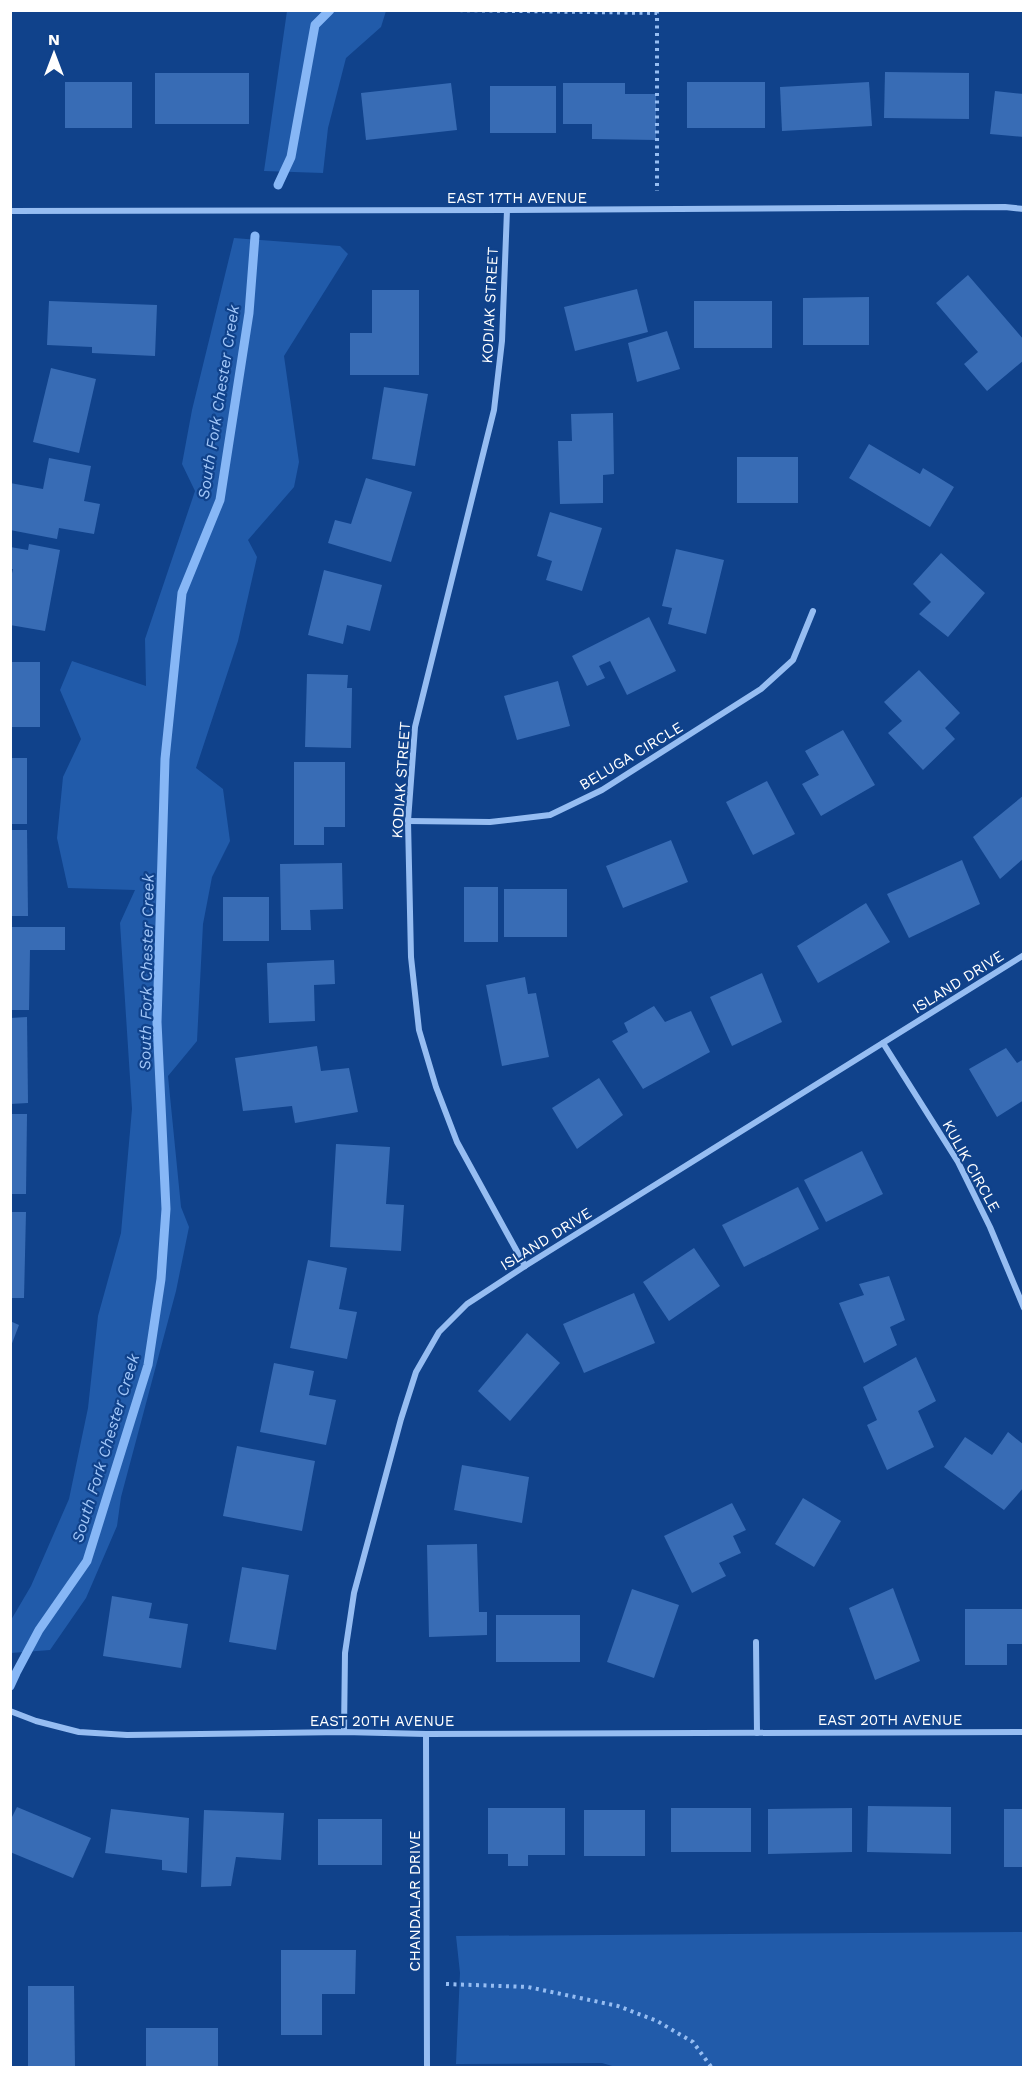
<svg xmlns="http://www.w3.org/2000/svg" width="1034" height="2078" viewBox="0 0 1034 2078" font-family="'Work Sans',sans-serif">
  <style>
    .green { fill: #215baa }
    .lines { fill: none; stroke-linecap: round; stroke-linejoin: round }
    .stream { stroke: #87b7f6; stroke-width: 9 }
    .building { fill: #386cb5 }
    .path { stroke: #96bdf2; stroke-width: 4; stroke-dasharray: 3 4.5; stroke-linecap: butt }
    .street { stroke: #96bdf2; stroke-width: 6 }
    .labels { text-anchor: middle; stroke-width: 4.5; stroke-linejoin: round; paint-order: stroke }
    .street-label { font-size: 15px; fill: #fff; stroke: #10428b }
    .water-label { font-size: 16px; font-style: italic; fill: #a2c7f9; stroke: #10428b }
  </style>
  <rect width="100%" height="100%" fill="#10428b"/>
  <g class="green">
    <polygon points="287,11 386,11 381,27 346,58 328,128 323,173 264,171"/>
    <polygon points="234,238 340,246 348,254 284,356 299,462 294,487 248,540 257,557 238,641 196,768 223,789 230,841 212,877 203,924 197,1041 168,1076 181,1207 189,1227 176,1291 121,1497 117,1526 86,1598 50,1650 11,1653 11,1620 31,1586 69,1499 88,1408 98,1316 121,1233 132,1109 120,923 135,890 68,888 57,838 63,777 81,739 60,690 72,661 146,686 145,639 195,491 182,464 192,410"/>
    <polygon points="1023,1932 1024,2066 1021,2067 619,2068 602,2063 456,2064 460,1973 456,1936"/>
  </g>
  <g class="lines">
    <g class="stream">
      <polyline points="278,185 291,157 315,25 330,10"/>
      <polyline points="10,1686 16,1673 39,1630 87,1561 148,1365 161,1279 166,1209 157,1022 165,759 182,593 220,500 249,313 255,236"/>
    </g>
  </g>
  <g class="building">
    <polygon points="885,72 969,73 969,119 884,118"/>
    <rect x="155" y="73" width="94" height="51"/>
    <rect x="65" y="82" width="67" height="46"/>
    <rect x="687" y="82" width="78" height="46"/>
    <polygon points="869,82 872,126 782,131 780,87"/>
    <polygon points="451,83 457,130 366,140 361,93"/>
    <polygon points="563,83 625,83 625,94 656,94 656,140 592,139 592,124 563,124"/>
    <rect x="490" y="86" width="66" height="47"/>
    <polygon points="995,91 1024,94 1024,137 990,134"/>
    <polygon points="968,275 1024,340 1024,360 987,391 964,364 978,352 936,303"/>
    <polygon points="637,289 648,332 575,351 564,307"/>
    <polygon points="372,290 419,290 419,375 350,375 350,333 372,333"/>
    <polygon points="869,297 869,345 803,345 803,298"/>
    <polygon points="49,301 157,305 155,356 92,353 92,347 47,345"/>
    <rect x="694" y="301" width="78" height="47"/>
    <polygon points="667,331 680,369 637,382 628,343"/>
    <polygon points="51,368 96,379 79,453 33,442"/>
    <polygon points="384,387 428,394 415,466 372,459"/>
    <polygon points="613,413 614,474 603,475 603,503 560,504 558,441 572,441 571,414"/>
    <polygon points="869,444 920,474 923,468 954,487 930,527 849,478"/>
    <rect x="737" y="457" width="61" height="46"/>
    <polygon points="49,458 91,466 84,501 100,504 94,534 59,528 57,539 10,530 10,483 43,489"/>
    <polygon points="366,478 412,492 391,562 328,543 335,520 351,524"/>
    <polygon points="550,512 602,528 582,591 546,580 552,561 537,556"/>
    <polygon points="29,544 60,550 45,631 10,625 10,582 13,569 10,569 10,547 28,550"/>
    <polygon points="676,549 724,560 706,634 668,624 672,608 662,606"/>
    <polygon points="941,553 985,593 948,637 919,614 931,602 913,584"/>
    <polygon points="324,570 382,585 370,631 347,625 343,644 308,635"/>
    <polygon points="649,617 676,671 627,695 610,661 599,666 605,678 587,686 572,656"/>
    <rect x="10" y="662" width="30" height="65"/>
    <polygon points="919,670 960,713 945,728 955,739 923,770 888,733 902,721 884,702"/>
    <polygon points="307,674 348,675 347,688 352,688 351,748 305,747"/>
    <polygon points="558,681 570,726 517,740 504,696"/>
    <polygon points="843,730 875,785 821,816 802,784 819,775 805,751"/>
    <rect x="10" y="758" width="17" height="66"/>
    <polygon points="294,762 345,762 345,827 324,827 324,845 294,845"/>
    <polygon points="767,781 795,834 753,855 726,802"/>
    <polygon points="1024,795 1024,858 1000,879 973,837"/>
    <polygon points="10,830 27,830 28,916 10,916"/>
    <polygon points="671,840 688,882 623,908 606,866"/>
    <polygon points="962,860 980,904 909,938 887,894"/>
    <polygon points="342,863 343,909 310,910 311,930 281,930 280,864"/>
    <rect x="464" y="887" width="34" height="55"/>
    <rect x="504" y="889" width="63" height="48"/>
    <rect x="223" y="897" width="46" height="44"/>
    <polygon points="866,903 890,942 818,983 797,946"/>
    <polygon points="10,927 65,927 65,950 30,950 29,1010 10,1010"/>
    <polygon points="334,960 335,984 314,985 315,1021 269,1023 267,963"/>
    <polygon points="762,973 782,1022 732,1046 710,997"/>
    <polygon points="525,977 528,994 536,993 549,1057 502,1066 486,985"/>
    <polygon points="654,1006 665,1022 691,1011 710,1052 643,1089 612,1041 628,1032 624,1023"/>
    <polygon points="27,1017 28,1103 10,1104 10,1018"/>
    <polygon points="317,1046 321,1071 349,1068 358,1112 295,1123 292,1106 243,1111 235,1058"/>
    <polygon points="1006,1048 1017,1063 1024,1059 1024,1100 997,1117 969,1069"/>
    <polygon points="599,1078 623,1115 577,1149 552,1108"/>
    <polygon points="10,1114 27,1114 26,1194 10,1194"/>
    <polygon points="336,1144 390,1147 386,1204 404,1205 401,1251 330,1247"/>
    <polygon points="862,1151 883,1194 826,1222 804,1180"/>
    <polygon points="798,1187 819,1229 744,1267 722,1225"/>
    <polygon points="10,1212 26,1212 24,1298 10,1298"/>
    <polygon points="694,1248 720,1286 669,1321 643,1282"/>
    <polygon points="308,1260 347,1268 339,1309 357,1312 347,1359 290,1348"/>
    <polygon points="889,1276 905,1320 890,1327 897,1345 864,1363 839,1303 864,1295 859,1284"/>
    <polygon points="634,1293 655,1343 584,1373 563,1324"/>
    <polygon points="10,1321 19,1325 11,1346 10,1346"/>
    <polygon points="527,1333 560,1363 510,1421 478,1391"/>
    <polygon points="916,1357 936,1401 918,1411 934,1447 887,1470 867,1425 877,1420 863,1387"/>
    <polygon points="274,1363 314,1371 309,1395 336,1400 326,1445 260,1432"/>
    <polygon points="1008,1432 1024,1445 1024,1487 1004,1510 944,1467 965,1437 992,1455"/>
    <polygon points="237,1446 315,1461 302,1531 223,1516"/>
    <polygon points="462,1465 529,1477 522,1523 454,1510"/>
    <polygon points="803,1498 841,1521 814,1567 775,1544"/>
    <polygon points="732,1503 746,1530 733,1536 741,1553 719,1563 726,1576 692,1593 664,1536"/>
    <polygon points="477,1544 479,1612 487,1612 487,1635 429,1637 427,1545"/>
    <polygon points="242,1567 289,1575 276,1650 229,1642"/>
    <polygon points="893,1588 920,1661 875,1680 849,1608"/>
    <polygon points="632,1589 679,1605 654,1678 607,1662"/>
    <polygon points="112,1596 152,1603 149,1618 188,1624 181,1668 103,1656"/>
    <polygon points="965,1609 1024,1609 1024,1644 1007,1644 1007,1665 965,1665"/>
    <rect x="496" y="1615" width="84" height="47"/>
    <polygon points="868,1806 951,1807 951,1854 867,1852"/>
    <polygon points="17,1807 91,1838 73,1878 10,1852 10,1821"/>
    <polygon points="488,1808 565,1808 565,1855 528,1855 528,1866 508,1866 508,1854 488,1854"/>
    <rect x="671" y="1808" width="80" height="44"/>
    <polygon points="852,1808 852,1852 768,1854 768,1809"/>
    <polygon points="111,1809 189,1818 187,1873 162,1870 162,1860 105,1853"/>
    <rect x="1004" y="1809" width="20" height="58"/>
    <polygon points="204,1810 284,1813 281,1860 236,1857 231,1886 201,1887"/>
    <rect x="584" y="1810" width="61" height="46"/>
    <rect x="318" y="1819" width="64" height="46"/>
    <polygon points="281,1950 356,1950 355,1994 322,1994 322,2035 281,2035"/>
    <polygon points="28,1986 74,1986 75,2068 28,2068"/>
    <rect x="146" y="2028" width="72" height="40"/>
  </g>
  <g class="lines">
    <g class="path">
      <polyline points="452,10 657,13 657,191"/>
      <polyline points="446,1984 528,1987 618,2006 657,2021 693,2042 712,2068"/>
    </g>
    <g class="street">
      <polyline points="507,210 502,341 494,410 415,727 408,821 411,957 419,1030 436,1087 457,1142 525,1266"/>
      <polyline points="10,211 507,210 1005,207 1024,209"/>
      <polyline points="408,821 490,822 550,815 602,790 761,689 793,660 813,611"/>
      <polyline points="883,1043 958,1162 990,1227 1024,1308"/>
      <polyline points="756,1642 757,1733"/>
      <polyline points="10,1711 36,1721 79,1732 127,1735 344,1732 426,1734 1024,1732"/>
      <polyline points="344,1732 345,1653 354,1593 401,1419 416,1372 439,1332 467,1304 525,1266 1024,955"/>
      <polyline points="426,1734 427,2068"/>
    </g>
  </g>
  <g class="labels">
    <g class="street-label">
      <text x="517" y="203">EAST 17TH AVENUE</text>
      <text transform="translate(490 305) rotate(-87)" y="5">KODIAK STREET</text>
      <text transform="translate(631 756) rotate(-31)" y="5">BELUGA CIRCLE</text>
      <text transform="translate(401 780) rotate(-86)" y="5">KODIAK STREET</text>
      <text transform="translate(958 982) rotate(-32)" y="5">ISLAND DRIVE</text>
      <text transform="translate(971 1166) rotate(61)" y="5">KULIK CIRCLE</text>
      <text transform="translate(546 1239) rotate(-32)" y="5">ISLAND DRIVE</text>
      <text x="890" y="1725">EAST 20TH AVENUE</text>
      <text x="382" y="1726">EAST 20TH AVENUE</text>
      <text transform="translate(415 1901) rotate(-90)" y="5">CHANDALAR DRIVE</text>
    </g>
    <g class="water-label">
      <text transform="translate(218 402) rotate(-81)" y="6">South Fork Chester Creek</text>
      <text transform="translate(146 972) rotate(-89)" y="6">South Fork Chester Creek</text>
      <text transform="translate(105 1448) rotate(-73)" y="6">South Fork Chester Creek</text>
    </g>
  </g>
  <rect width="1034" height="2078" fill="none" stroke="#ffffff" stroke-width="24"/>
  <g transform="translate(54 54)" stroke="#10428b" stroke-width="4.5" paint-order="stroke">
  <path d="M0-4.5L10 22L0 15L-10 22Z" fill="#ffffff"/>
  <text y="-9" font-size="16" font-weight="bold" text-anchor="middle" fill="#ffffff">N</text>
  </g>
</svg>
